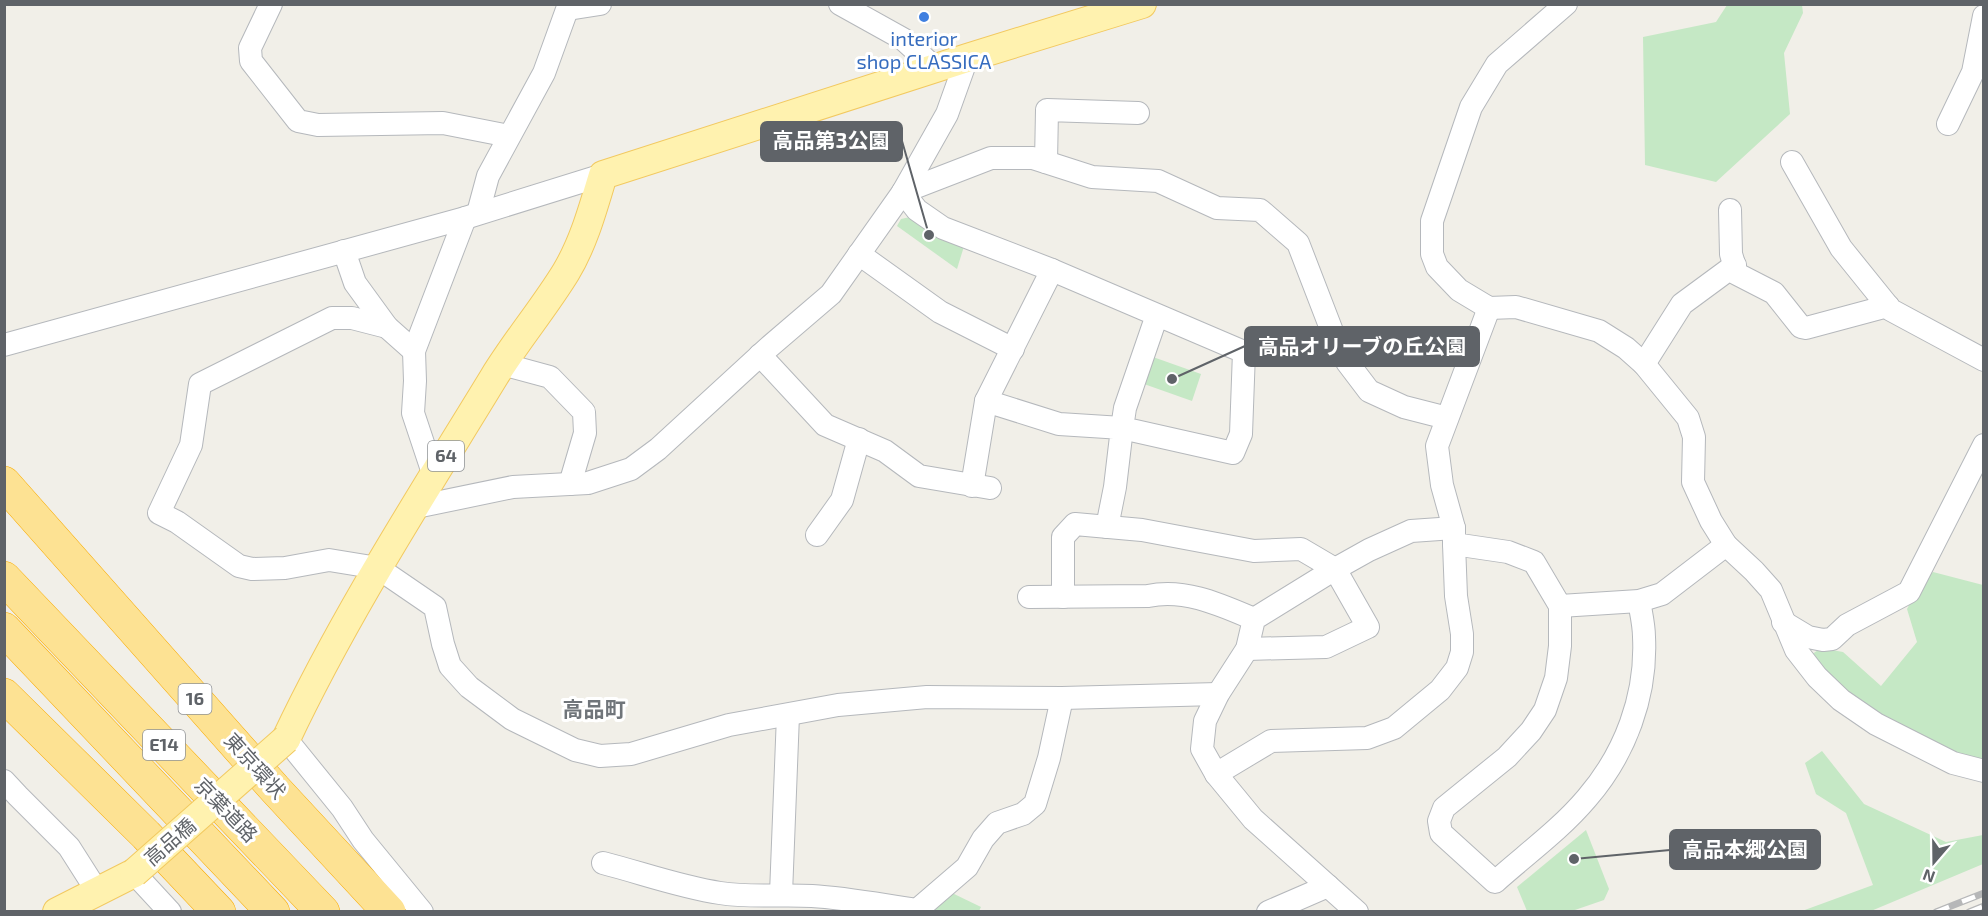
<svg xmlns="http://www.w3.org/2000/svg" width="1988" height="916" viewBox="0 0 1988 916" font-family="'Exo 2','Noto Sans JP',sans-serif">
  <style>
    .green { fill: #c5e8c5 }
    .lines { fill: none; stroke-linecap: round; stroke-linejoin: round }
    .minor-casing { stroke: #b5b8bc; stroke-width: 24 }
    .major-casing { stroke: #f2c960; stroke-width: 30 }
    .highway-casing { stroke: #f9ab00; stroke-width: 34 }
    .minor { stroke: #fff; stroke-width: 22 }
    .major { stroke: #fff2af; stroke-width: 28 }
    .highway { stroke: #fde293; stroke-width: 33 }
    .rail-casing { stroke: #b6b7b8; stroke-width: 7 }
    .rail { stroke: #fff; stroke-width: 4.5; stroke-dasharray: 14; stroke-linecap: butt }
    .major-bridge-casing { stroke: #f2c960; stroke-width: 30; stroke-linecap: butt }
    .major-bridge { stroke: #fff2af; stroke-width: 28 }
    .shop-dot { fill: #3f7fe0; stroke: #fff; stroke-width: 2 }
    .labels { text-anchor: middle; stroke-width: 6; stroke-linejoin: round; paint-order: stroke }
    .shield { fill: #fff; stroke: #8f9295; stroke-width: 1.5 }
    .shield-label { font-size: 18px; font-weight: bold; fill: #5f6368 }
    .shop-label { font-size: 20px; fill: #366cbe; stroke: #fff }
    .street-label { font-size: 20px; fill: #5f6368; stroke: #fff }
    .neighbourhood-label { font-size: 21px; font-weight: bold; fill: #70757a; stroke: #fff }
    .leader { fill: none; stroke: #5f6368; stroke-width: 2 }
    .callout-dot { fill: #5f6368; stroke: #fff; stroke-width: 2 }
    .callout { fill: #5f6368; stroke: #5f6368; stroke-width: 2 }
    .callout-label { font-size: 21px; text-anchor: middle; font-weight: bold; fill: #fff }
  </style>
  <rect width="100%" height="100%" fill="#f1efe8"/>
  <g class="green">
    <polygon points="1727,5 1802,5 1803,13 1784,53 1790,114 1716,182 1645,165 1643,37 1716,22"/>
    <polygon points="910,217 965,243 957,269 897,226 901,219"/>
    <polygon points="1153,357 1201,374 1192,401 1144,384"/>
    <polygon points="1933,572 1983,585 1983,762 1954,755 1861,706 1817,669 1811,655 1821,648 1843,652 1881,686 1917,642 1907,609 1922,581"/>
    <polygon points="1822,751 1864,804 1946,842 1983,835 1983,864 1871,911 1802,911 1873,885 1846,813 1816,794 1805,763"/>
    <polygon points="1586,830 1609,889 1604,900 1572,911 1527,911 1517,887"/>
    <polygon points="950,892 981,907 979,911 927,912"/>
  </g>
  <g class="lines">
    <g class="minor-casing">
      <g id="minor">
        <polyline points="271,4 250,48 251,61 298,121 318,125 443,123 509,136"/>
        <polyline points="840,4 903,39 935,68"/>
        <polyline points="1566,4 1497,64 1471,107 1432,221 1432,254 1437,267 1459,290 1489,308 1516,307 1599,331 1626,348 1644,364 1688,418 1694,437 1693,482 1711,521 1726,545 1754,571 1771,590 1796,650 1817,677 1841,700 1876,724 1953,763 1984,771"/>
        <polyline points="568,9 600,4"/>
        <polyline points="1948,124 1973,72 1984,16"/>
        <polyline points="1046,162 1047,110 1138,113"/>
        <polyline points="1792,162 1841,248 1891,310 1984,360"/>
        <polyline points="903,192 917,210 943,228 1052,270 1244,352 1241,434 1233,453 1122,428 1125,408 1157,315"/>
        <polyline points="903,192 991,158 1033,158 1092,177 1158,181 1217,208 1260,210 1298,243 1335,339 1347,362 1369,391 1404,407 1447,418"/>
        <polyline points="1730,210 1731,254 1737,274 1774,293 1801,327 1806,328 1888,306"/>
        <polyline points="478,213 488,176 544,73 569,4"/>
        <polyline points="344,251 355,283 387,327 414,351"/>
        <polyline points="859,254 940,312 1013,349"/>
        <path d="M1489,308L1437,446L1442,485L1454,528V544L1508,552L1534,562L1560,606V646L1556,678L1545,710L1531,731L1507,757L1444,808L1439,821L1441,833L1495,882C1525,855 1560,830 1587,798C1625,754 1647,696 1644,637C1644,625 1641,613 1639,601"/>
        <polyline points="387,327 352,318 332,318 200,384 191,445 159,513 177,522 239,566 252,569 285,568 329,560 378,568 435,607 443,644 450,666 469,687 512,719 575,750 600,756 631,754 729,725 838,705 927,697 1062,698 1218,694"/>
        <polyline points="4,345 465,218 603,175"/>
        <polyline points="760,355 825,425 885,451 919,476 990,488"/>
        <polyline points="502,364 550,377 584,412 585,433 570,484"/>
        <polyline points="1644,364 1682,304 1735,265"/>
        <polyline points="986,401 1059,424 1122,428 1115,487 1107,527"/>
        <polyline points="434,476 413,413 415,381 414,351 465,218"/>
        <polyline points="972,486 986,401 1052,270"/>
        <polyline points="416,507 513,487 588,483 631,469 658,449 768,348 831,294 903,192 947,114 967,58"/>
        <polyline points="817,535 842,500 859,439"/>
        <path d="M1029,597L1148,596C1185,588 1221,605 1254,619"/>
        <polyline points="1063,597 1063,537 1075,524 1142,530 1254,551 1301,549 1335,569 1368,627 1326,647 1247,649"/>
        <polyline points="1560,606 1639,601 1662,594 1726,545"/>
        <polyline points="1783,622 1808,637 1823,640 1832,639 1847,625 1909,592 1984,445"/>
        <polyline points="286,739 342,808 363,840 422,912"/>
        <polyline points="1216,774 1271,741 1367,738 1394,728 1440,690 1457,668 1462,652 1462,634 1456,596 1454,544"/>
        <polyline points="4,781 18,796 69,847 97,891"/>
        <path d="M603,863C642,873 680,887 720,893C750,898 781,894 812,896C847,898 882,905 917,910L967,867L983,839L997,823L1023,814L1035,804L1049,758L1062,698"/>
        <polyline points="134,873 170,912"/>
        <polyline points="781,894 788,715"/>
        <polyline points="1268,912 1328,886"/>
        <polyline points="1357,912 1253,819 1216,774 1202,749 1205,721 1218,694 1247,649 1254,619 1335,569 1369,550 1411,531 1454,528"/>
      </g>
    </g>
    <g class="major-casing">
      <g id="major">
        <path d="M286,739C345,614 422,495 494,377C516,341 544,308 566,272C584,242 593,208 603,175L967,58L1142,4"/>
        <polyline points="57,912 134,873"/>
      </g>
    </g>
    <g class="highway-casing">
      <g id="highway">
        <polyline points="4,483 275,789 389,912"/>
        <polyline points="4,578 323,912"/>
        <polyline points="4,629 273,912"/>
        <polyline points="4,695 146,835 219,912"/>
      </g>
    </g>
    <use href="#minor" class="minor"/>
    <use href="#major" class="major"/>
    <use href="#highway" class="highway"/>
    <g class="rail-casing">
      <g id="rail">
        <polyline points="1936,912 1984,893"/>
        <polyline points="1969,912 1984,906"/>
      </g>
    </g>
    <use href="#rail" class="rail"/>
    <g class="major-bridge-casing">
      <polyline id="major-bridge" points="134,873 286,739"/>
    </g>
    <use href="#major-bridge" class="major-bridge"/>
  </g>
  <circle class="shop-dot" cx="924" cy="17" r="6"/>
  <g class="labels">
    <g class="shield">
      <rect x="428" y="441" width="36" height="30" rx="4.5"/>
      <rect x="178.5" y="684" width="33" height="30" rx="4.5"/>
      <rect x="143" y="730" width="42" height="30" rx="4.5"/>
    </g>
    <g class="shield-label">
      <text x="446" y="462">64</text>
      <text x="195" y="705">16</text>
      <text x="164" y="751">E14</text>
    </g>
    <g class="shop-label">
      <text x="924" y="46">interior<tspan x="924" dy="23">shop CLASSICA</tspan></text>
    </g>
    <g class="street-label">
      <text transform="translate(255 766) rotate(48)" y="7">東京環状</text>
      <text transform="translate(226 810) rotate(46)" y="7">京葉道路</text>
      <text transform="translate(170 842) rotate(-41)" y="7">高品橋</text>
    </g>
    <g class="neighbourhood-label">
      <text x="594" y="717">高品町</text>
    </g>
  </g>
  <path class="leader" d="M929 235L902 141M1172 379L1245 346M1574 859L1670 850"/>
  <g class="callout-dot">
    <circle cx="929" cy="235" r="6"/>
    <circle cx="1172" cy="379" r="6"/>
    <circle cx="1574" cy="859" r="6"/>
  </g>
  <g class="callout">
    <rect x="761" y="122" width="141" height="39" rx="6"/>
    <rect x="1245" y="327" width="234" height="39" rx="6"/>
    <rect x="1670" y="830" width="150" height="39" rx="6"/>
  </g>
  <g class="callout-label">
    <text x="831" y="148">高品第3公園</text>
    <text x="1362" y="354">高品オリーブの丘公園</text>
    <text x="1745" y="857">高品本郷公園</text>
  </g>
  <rect width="1988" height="916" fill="none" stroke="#5f6368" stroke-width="12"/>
  <g transform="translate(1934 862) rotate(200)" stroke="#ffffff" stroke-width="4.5" paint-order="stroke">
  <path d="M0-4.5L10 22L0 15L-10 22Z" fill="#5f6368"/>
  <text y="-9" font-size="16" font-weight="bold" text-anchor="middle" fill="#5f6368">N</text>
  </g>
</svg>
